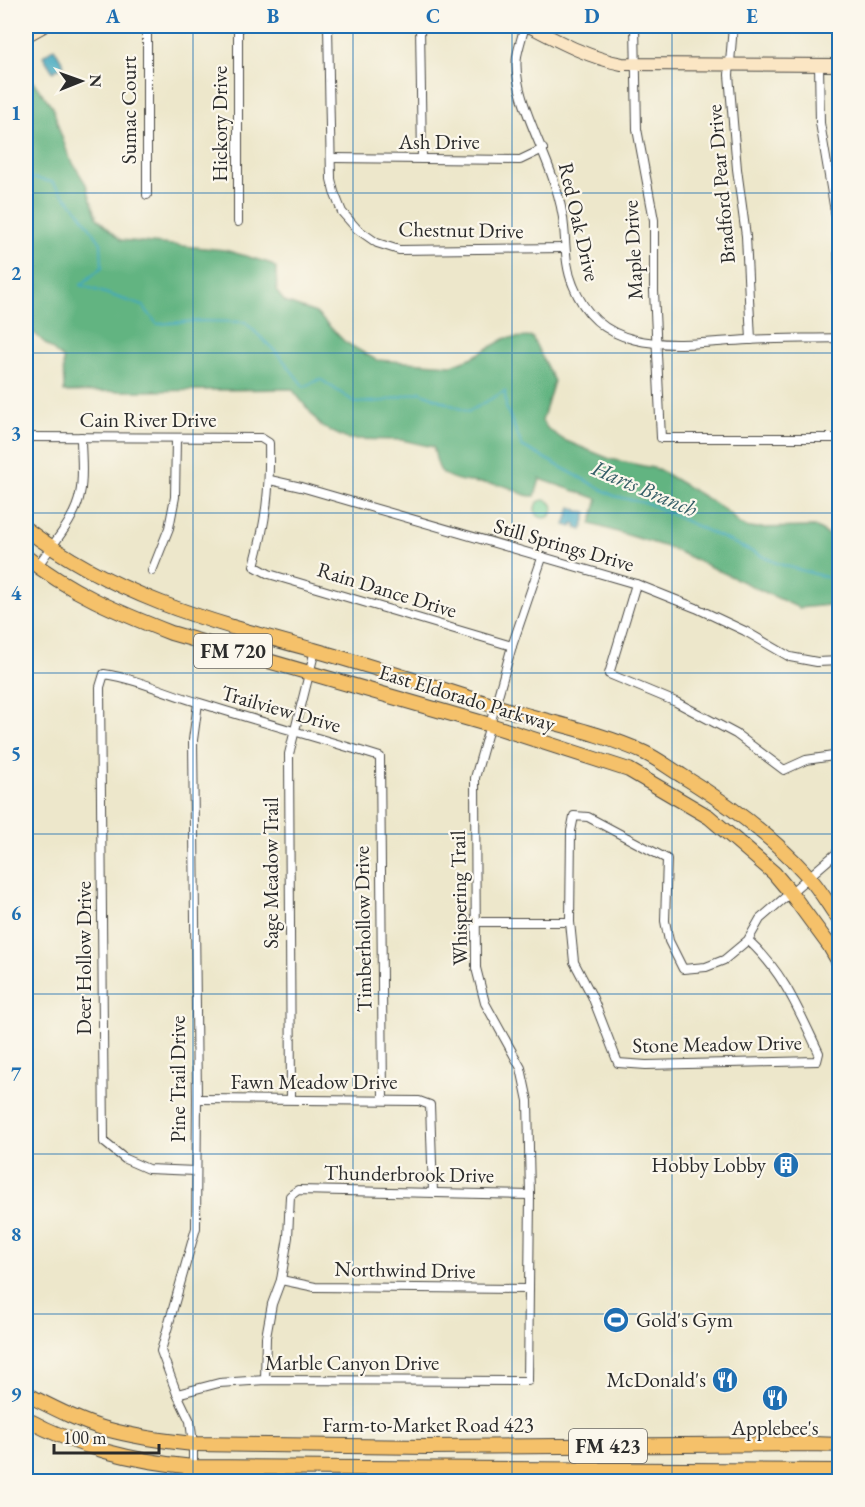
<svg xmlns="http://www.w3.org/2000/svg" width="865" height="1507" viewBox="0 0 865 1507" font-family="'EB Garamond',serif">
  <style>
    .green { fill: #78d299; stroke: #527e62; stroke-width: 1.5 }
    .forest { fill: #62b481; stroke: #467056; stroke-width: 1.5 }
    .water { fill: #3fa8bf; stroke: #356a75; stroke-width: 1.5 }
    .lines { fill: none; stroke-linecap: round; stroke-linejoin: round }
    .stream { stroke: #3fa8bf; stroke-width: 2 }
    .street-casing { stroke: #484743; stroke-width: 10 }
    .secondary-casing { stroke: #484743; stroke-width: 14 }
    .primary-casing { stroke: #484743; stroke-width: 16 }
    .street { stroke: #fff; stroke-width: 8 }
    .secondary { stroke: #fbe6c4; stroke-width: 12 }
    .primary { stroke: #f5c16b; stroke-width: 14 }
    .grid { fill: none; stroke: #1f6fb2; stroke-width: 1.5; stroke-opacity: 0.55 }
    .labels { text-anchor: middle; stroke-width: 4.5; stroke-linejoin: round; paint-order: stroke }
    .shield { fill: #fbf7ec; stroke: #696865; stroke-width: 1.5 }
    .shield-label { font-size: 20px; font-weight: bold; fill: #2b2b2b }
    .street-label { font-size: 21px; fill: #2b2b2b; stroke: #fbf7ec }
    .poi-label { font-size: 21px; fill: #2b2b2b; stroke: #fbf7ec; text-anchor: end }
    .water-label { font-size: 22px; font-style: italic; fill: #335d66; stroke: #fbf7ec }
    .neatline { fill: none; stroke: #1f6fb2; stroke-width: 2 }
    .grid-label { font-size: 20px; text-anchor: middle; font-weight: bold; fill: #1f6fb2 }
  </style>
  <rect width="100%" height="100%" fill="#fbf7ec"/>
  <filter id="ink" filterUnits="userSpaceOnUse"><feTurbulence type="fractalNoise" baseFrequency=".0167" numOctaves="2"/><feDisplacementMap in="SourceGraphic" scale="12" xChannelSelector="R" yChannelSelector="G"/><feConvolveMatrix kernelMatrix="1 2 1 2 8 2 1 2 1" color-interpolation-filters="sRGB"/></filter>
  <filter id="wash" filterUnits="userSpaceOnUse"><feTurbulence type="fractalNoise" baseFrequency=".008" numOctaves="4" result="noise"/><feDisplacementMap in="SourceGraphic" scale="24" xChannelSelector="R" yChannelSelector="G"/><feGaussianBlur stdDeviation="1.35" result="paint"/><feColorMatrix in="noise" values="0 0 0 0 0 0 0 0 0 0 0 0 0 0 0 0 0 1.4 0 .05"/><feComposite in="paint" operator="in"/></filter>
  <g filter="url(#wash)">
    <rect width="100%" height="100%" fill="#ede7cb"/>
    <circle class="green" cx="544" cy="509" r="9"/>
    <path class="forest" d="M26,73L53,107L59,129L69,157L86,184L97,218L121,240L225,250L269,263L276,268L277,292L285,302L316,313L345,342L376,360L452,365L473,357L506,338L532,337L554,381L542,421L548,429L564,440L610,459L658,469L711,501L729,513L739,524L749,528L815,527L839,541V604L799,608L670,548L591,524L598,499L540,479L535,496C523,497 519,491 508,487C492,481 459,486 443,473C436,468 436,454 433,447L402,440L347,439L322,427L292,389L64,392L63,359L26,326Z"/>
    <g class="water">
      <polygon points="54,48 64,65 53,72 43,56"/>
      <polygon points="571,507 581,512 582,511 587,512 582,530 576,528 576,524 573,523 572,527 565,525"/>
    </g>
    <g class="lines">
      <polyline class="stream" points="26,177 52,182 77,209 101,243 102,267 81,285 143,306 157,324 198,321 245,322 280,356 304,387 320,379 356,403 384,401 420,392 468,412 505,391 506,407 522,446 614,496 649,504 779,564 840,581"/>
    </g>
  </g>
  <g filter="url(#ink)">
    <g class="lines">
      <g class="street-casing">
        <g id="street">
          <polyline points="238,26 238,222"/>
          <polyline points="328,26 331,179 334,192 342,212 357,229 377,243 399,250 564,248"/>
          <polyline points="420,26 422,159"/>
          <path d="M525,26C522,36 519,46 517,56C512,94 543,145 554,182C559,197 563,212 564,227C566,246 565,266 573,285C602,361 683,343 748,340C778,338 809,339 840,338"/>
          <polyline points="635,26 637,129 654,220 654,291 661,438 840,438"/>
          <polyline points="733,26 729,75 737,169 746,236 751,340"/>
          <polyline points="819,64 820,123 838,229 840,331"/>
          <polyline points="332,158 520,160 543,149"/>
          <polyline points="147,195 147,26"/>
          <path d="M26,437L261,438L269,443C270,489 266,522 254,566L269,574L512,646"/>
          <polyline points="270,480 301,487 636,584 696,608 745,631 790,657 817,662 840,661"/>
          <path d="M37,567C52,544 75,521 80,494C84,476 81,456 81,437"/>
          <polyline points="152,571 169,528 175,497 176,439"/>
          <polyline points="636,584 609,674 676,702 736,734 784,770 806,760 840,755"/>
          <polyline points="476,922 570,922"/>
          <path d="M748,940C784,973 798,1009 819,1053L817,1061L646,1065L618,1063L592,996L574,962L570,922L571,831L574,816L588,817L667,859L665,921L669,941L683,969L706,967L724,960L748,940L760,919L840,850"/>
          <polyline points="197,1099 419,1101 430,1105 433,1192"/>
          <polyline points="291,1099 289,754 315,650"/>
          <path d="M196,1171L148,1169L125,1159L104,1142L100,687L104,674C138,679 168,694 200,703C260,722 320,738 380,757L383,1099"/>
          <polyline points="281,1280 315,1287 529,1289"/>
          <polyline points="265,1380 266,1337 272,1304 281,1280 288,1237 290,1196 298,1190 530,1195"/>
          <polyline points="177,1394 219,1383 265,1380 528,1381 530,1195 528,1101 521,1068 485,1003 476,968 475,778 512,646 542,558"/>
          <polyline points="193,1482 193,1444 190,1421 177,1394 161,1351 196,1228 197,1099 193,740 198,703"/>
        </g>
      </g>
      <g class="secondary-casing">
        <g id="secondary">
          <path d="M529,26C558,41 589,58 622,64L840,65"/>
          <polyline points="26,36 44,26"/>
        </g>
      </g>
      <g class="primary-casing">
        <g id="primary">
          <path d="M26,529C114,596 208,621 314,650C375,667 434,687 495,706C545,722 597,731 645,753C658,759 669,768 681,775C725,802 773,837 807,875C820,889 829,906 840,921"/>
          <path d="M26,557C69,592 120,613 171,633L490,725L629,770L709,817L774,873L790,892L829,945L840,964"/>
          <path d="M26,1394C52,1407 78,1421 106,1429C135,1437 164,1441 193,1444L428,1447L813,1444L840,1445"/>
          <path d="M26,1419C79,1448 133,1461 193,1467L840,1471"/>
        </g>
      </g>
      <use href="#street" class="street"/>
      <use href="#secondary" class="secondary"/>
      <use href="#primary" class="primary"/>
    </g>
  </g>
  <path class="grid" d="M193,26V1482M353,26V1482M512,26V1482M672,26V1482M26,193H840M26,353H840M26,513H840M26,673H840M26,834H840M26,994H840M26,1154H840M26,1314H840"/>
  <defs>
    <g id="building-disc" transform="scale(1.35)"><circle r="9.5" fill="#1f6fb2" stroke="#fbf7ec"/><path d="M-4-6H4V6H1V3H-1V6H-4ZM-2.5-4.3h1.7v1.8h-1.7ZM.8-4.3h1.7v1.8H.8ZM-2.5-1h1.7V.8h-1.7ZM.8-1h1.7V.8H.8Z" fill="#fff"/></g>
    <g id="stadium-disc" transform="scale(1.35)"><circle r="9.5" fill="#1f6fb2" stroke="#fbf7ec"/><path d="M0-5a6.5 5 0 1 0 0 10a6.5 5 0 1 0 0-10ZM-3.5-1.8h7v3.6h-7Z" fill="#fff"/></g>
    <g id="restaurant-disc" transform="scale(1.35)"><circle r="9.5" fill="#1f6fb2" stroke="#fbf7ec"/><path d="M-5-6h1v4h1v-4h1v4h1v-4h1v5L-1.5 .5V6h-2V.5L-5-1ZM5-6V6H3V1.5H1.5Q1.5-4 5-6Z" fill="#fff"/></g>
  </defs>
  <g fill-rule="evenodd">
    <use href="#building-disc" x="786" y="1165"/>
    <use href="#stadium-disc" x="616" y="1320"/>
    <use href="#restaurant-disc" x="725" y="1380"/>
    <use href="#restaurant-disc" x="775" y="1398"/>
  </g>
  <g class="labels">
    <g class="shield">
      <rect x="194" y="634" width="78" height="34" rx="4.5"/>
      <rect x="569" y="1429" width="78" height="34" rx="4.5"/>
    </g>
    <g class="shield-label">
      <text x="233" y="658">FM 720</text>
      <text x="608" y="1453">FM 423</text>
    </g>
    <g class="street-label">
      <text transform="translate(129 110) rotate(-90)" y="7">Sumac Court</text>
      <text transform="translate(220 124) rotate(-90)" y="7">Hickory Drive</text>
      <text x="439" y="149">Ash Drive</text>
      <text transform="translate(721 184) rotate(-95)" y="7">Bradford Pear Drive</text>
      <text transform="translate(579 222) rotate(77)" y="7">Red Oak Drive</text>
      <text transform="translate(461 230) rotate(1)" y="7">Chestnut Drive</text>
      <text transform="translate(633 250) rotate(-93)" y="7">Maple Drive</text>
      <text x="148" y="427">Cain River Drive</text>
      <text transform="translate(564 545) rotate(16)" y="7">Still Springs Drive</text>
      <text transform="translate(387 590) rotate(17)" y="7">Rain Dance Drive</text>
      <text transform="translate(467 698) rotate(17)" y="7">East Eldorado Parkway</text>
      <text transform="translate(281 709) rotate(16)" y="7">Trailview Drive</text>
      <text transform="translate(271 873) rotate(-90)" y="7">Sage Meadow Trail</text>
      <text transform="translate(459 898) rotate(-91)" y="7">Whispering Trail</text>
      <text transform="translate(363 929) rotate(-91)" y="7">Timberhollow Drive</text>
      <text transform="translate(84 958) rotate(-90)" y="7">Deer Hollow Drive</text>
      <text transform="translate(717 1044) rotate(-1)" y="7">Stone Meadow Drive</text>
      <text transform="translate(178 1079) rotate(-90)" y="7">Pine Trail Drive</text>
      <text x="314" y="1089">Fawn Meadow Drive</text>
      <text transform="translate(409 1174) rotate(1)" y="7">Thunderbrook Drive</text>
      <text transform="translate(405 1270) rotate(1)" y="7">Northwind Drive</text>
      <text x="352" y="1370">Marble Canyon Drive</text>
      <text x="428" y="1432">Farm-to-Market Road 423</text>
    </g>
    <g class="poi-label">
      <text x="766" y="1172">Hobby Lobby</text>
      <text x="636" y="1327" text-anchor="start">Gold's Gym</text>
      <text x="706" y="1387">McDonald's</text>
      <text x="775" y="1435" text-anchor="middle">Applebee's</text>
    </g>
    <g class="water-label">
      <text transform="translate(645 488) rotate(23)" y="8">Harts Branch</text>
    </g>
  </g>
  <rect width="865" height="1507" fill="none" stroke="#fbf7ec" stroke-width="66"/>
  <g transform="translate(81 81) rotate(89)" stroke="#fbf7ec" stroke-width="4.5" paint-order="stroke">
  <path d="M0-4.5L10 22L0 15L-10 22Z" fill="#2b2b2b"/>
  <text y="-9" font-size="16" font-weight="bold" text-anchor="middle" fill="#2b2b2b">N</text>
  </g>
  <path d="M54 1444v9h105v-9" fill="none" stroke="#2b2b2b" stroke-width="3"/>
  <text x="63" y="1444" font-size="18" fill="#2b2b2b" stroke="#fbf7ec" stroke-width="4.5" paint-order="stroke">100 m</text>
  <rect x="33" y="33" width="799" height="1441" class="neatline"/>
  <g class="grid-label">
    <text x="113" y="23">A</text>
    <text x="273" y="23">B</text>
    <text x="433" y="23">C</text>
    <text x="592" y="23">D</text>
    <text x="752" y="23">E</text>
    <text x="16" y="120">1</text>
    <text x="16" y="280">2</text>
    <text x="16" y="440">3</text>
    <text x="16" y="600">4</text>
    <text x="16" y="760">5</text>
    <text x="16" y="920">6</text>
    <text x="16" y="1081">7</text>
    <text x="16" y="1241">8</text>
    <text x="16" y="1401">9</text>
  </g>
</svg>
